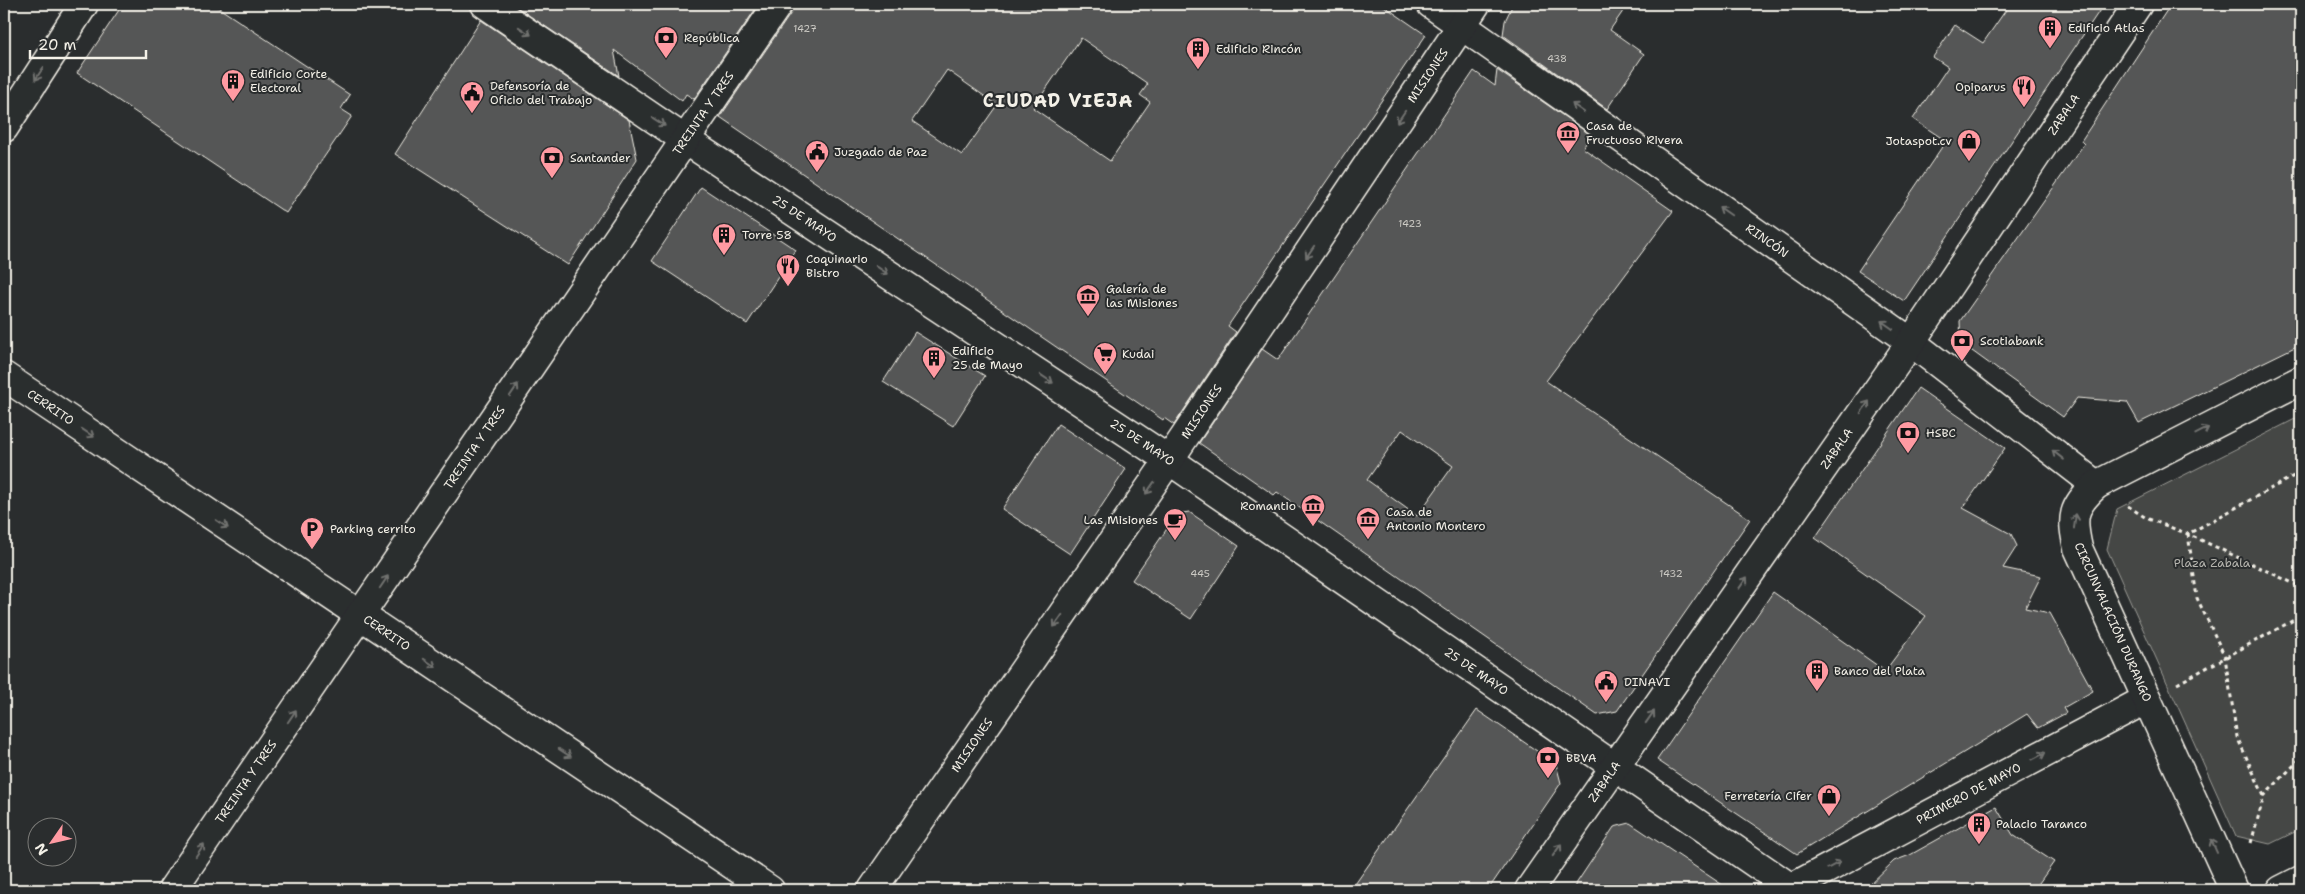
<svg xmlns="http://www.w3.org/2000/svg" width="2305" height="894" viewBox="0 0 2305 894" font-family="'Shantell Sans',sans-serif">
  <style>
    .green { fill: #444645; stroke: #9c9c96 }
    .building { fill: #555756; stroke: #f4f1e8; fill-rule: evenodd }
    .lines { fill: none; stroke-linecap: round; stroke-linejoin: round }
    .minor-casing { stroke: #f4f1e8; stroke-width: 31 }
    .path { stroke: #f4f1e8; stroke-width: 3; stroke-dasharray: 4 4; stroke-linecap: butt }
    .minor { stroke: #2a2d2e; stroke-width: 28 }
    .oneway { stroke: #71726f }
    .labels { text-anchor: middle; stroke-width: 4; stroke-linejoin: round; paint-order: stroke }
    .number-label { font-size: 10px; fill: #cccac4 }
    .poi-label { font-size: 12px; fill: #f4f1e8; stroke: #2a2d2e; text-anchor: start }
    .street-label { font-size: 12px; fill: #f4f1e8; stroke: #2a2d2e }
    .park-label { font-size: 12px; fill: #b6b5af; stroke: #2a2d2e }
    .district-label { font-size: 18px; font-weight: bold; letter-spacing: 1px; fill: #f4f1e8; stroke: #2a2d2e }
  </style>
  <rect width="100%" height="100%" fill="#2a2d2e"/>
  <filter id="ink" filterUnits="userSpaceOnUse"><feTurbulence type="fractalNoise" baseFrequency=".02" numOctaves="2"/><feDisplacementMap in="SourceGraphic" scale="10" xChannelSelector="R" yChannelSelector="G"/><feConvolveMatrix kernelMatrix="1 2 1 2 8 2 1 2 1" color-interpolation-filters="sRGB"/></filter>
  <g filter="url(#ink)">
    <polygon class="green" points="2301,416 2301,829 2270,844 2236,836 2107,549 2117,509"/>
    <g class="building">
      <polygon points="123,4 213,4 350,95 341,109 352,116 286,213 77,73"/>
      <polygon points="512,4 759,4 694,99 686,94 682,101 614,50 619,76"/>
      <path d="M793,4H1381L1426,35L1228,326L1236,332L1174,425L1164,418L1163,420L720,117L791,13ZM1081,38L1148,84L1140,95L1150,102L1110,161L1033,108ZM947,70L997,105L962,155L912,121Z"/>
      <polygon points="1513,4 1628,4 1610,30 1644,54 1607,109 1503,35 1505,21"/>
      <polygon points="2010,4 2104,4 1904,301 1858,271 1946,141 1913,119 1948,67 1933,57 1955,25 1983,43"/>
      <polygon points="2171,4 2301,4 2301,344 2139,423 2127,402 2077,398 2063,417 1961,343 1960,321 2084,144 2081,141"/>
      <polygon points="481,20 629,120 637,159 568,265 395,154"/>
      <path d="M1497,70L1591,135L1583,148L1673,211L1546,381L1750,519L1617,711L1597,715L1277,492L1274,495L1199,443L1262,349L1278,360L1474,71L1495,86ZM1402,430L1453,466L1417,516L1367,480Z"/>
      <polygon points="701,187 796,250 747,324 652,261"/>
      <polygon points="915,332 985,376 953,426 883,382"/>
      <polygon points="1918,388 2005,448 1963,508 2011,534 2017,546 2003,568 2041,576 2025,608 2050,613 2093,691 2063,708 2066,713 2038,728 2027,714 1797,854 1657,760 1773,592 1885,671 1926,616 1815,538"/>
      <polygon points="1058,424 1126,469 1070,554 1002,509"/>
      <polygon points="1189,512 1239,546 1191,619 1132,580 1177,514"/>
      <polygon points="1477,710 1556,764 1561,783 1488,890 1351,890"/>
      <polygon points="1996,807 2013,835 2054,862 2034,890 1864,890 1894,861 1910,855"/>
      <polygon points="1630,823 1730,890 1572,890 1614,827"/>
    </g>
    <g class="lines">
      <g class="minor-casing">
        <g id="minor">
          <path id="s1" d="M485,4L684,139L1169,460L1794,890"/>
          <path id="s2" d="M1431,4L1911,342L2096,485"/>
          <polyline points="4,128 84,4"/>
          <path id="s3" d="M4,376L770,890"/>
          <path id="s4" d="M1791,888L2147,699"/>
          <path id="s5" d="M172,890L778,4"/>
          <path id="s6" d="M872,890L1169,460L1476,4"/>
          <path id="s7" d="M1529,890L1911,342L2138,4"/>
          <path d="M2234,890L2078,548C2071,517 2072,507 2096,485L2301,380"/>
          <polyline points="2281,890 2301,880"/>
        </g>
      </g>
      <g class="path">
        <polyline points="2128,506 2146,518 2188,534 2301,587"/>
        <polyline points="2177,684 2301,616"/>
        <polyline points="2264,796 2237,737 2225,657 2197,598 2188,534 2301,472"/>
        <polyline points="2251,843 2264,796 2301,758"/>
      </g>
      <use href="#minor" class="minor"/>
    </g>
    <defs><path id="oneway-shaft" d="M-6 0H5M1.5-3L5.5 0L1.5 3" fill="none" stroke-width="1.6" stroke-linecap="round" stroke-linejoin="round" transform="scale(1.25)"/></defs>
    <g class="oneway">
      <use href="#oneway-shaft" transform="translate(525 31) rotate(34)"/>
      <use href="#oneway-shaft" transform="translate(39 74) rotate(123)"/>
      <use href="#oneway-shaft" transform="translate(1578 108) rotate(-145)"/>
      <use href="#oneway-shaft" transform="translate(1401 117) rotate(124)"/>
      <use href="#oneway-shaft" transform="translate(659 122) rotate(34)"/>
      <use href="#oneway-shaft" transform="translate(1725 211) rotate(-145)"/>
      <use href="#oneway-shaft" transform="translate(1310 252) rotate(124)"/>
      <use href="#oneway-shaft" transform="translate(882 270) rotate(34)"/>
      <use href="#oneway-shaft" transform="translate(1887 325) rotate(-145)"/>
      <use href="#oneway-shaft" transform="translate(1047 379) rotate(34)"/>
      <use href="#oneway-shaft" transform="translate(514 390) rotate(-56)"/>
      <use href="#oneway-shaft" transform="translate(1865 407) rotate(-55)"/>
      <use href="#oneway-shaft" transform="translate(2202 431) rotate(-27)"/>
      <use href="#oneway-shaft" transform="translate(88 433) rotate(34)"/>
      <use href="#oneway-shaft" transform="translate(2058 455) rotate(-142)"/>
      <use href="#oneway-shaft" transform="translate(1150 488) rotate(125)"/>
      <use href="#oneway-shaft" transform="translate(2075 521) rotate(-82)"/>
      <use href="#oneway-shaft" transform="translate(222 524) rotate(34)"/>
      <use href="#oneway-shaft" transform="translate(384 582) rotate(-56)"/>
      <use href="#oneway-shaft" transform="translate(1743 583) rotate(-55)"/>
      <use href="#oneway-shaft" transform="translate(1058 621) rotate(125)"/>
      <use href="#oneway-shaft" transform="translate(430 663) rotate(34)"/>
      <use href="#oneway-shaft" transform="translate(292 716) rotate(-56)"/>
      <use href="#oneway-shaft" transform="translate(1650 717) rotate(-55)"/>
      <use href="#oneway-shaft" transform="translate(565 753) rotate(34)"/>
      <use href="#oneway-shaft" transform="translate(2039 756) rotate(-28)"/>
      <use href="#oneway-shaft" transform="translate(2214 846) rotate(-114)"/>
      <use href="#oneway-shaft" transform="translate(200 850) rotate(-56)"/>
      <use href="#oneway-shaft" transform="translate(1557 850) rotate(-55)"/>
      <use href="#oneway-shaft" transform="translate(1834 865) rotate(-28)"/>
    </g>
  </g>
  <defs>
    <g id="building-pin" transform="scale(1.25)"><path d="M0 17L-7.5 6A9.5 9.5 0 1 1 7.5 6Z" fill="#ff9aa2" stroke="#2a2d2e"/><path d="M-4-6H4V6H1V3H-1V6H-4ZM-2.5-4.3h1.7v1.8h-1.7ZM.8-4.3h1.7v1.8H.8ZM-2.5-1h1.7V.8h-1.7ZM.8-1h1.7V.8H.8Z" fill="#111"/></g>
    <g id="bank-pin" transform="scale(1.25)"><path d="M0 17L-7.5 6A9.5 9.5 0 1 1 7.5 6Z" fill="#ff9aa2" stroke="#2a2d2e"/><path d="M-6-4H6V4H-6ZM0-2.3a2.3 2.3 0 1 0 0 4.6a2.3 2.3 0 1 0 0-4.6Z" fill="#111"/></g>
    <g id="restaurant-pin" transform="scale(1.25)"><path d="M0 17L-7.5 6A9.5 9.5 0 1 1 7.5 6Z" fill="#ff9aa2" stroke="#2a2d2e"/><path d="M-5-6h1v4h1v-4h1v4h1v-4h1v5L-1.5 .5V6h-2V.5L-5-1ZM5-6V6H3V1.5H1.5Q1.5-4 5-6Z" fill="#111"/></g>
    <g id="civic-pin" transform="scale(1.25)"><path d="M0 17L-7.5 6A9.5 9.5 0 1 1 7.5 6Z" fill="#ff9aa2" stroke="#2a2d2e"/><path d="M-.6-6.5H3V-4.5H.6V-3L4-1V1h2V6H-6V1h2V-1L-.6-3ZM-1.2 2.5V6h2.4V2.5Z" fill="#111"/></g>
    <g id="museum-pin" transform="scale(1.25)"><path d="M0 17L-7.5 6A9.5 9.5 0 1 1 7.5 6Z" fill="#ff9aa2" stroke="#2a2d2e"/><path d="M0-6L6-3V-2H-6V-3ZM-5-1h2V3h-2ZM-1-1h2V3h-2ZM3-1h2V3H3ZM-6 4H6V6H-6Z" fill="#111"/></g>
    <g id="shop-pin" transform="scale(1.25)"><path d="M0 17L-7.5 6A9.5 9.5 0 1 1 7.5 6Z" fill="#ff9aa2" stroke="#2a2d2e"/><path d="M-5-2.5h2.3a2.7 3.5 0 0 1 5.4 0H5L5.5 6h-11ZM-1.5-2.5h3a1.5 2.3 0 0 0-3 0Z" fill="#111"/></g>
    <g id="supermarket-pin" transform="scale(1.25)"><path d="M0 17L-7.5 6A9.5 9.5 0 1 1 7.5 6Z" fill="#ff9aa2" stroke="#2a2d2e"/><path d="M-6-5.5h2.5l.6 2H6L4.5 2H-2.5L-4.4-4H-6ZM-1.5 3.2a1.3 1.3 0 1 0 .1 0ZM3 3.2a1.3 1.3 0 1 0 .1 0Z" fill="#111"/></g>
    <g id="cafe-pin" transform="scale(1.25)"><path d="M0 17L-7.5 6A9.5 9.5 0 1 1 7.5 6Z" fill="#ff9aa2" stroke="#2a2d2e"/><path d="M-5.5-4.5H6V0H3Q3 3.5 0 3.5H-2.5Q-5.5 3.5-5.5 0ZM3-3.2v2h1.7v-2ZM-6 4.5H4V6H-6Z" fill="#111"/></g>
    <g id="parking-pin" transform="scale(1.25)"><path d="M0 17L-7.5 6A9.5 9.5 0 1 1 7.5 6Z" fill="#ff9aa2" stroke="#2a2d2e"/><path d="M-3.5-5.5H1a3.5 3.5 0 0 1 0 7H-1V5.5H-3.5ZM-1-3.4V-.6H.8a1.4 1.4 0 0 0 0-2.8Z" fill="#111"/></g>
  </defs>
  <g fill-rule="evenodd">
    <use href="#building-pin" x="2050" y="28"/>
    <use href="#bank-pin" x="666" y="38"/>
    <use href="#building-pin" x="1198" y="49"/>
    <use href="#building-pin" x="233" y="81"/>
    <use href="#restaurant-pin" x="2024" y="87"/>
    <use href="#civic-pin" x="472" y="93"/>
    <use href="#museum-pin" x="1568" y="133"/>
    <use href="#shop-pin" x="1969" y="141"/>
    <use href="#civic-pin" x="817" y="152"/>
    <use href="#bank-pin" x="552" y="158"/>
    <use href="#building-pin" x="724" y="235"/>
    <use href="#restaurant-pin" x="788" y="266"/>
    <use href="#museum-pin" x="1088" y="296"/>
    <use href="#bank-pin" x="1962" y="341"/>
    <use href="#supermarket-pin" x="1105" y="354"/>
    <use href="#building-pin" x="934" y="358"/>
    <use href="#bank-pin" x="1908" y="433"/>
    <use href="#museum-pin" x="1313" y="506"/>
    <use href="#museum-pin" x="1368" y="519"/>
    <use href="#cafe-pin" x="1175" y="520"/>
    <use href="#parking-pin" x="312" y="529"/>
    <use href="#building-pin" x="1817" y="671"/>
    <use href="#civic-pin" x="1606" y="682"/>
    <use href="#bank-pin" x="1548" y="758"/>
    <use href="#shop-pin" x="1829" y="796"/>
    <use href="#building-pin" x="1979" y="824"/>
  </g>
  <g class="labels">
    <g class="number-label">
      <text x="805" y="32">1427</text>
      <text x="1557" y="62">438</text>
      <text x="1410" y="227">1423</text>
      <text x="1200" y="577">445</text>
      <text x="1671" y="577">1432</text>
    </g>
    <g class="poi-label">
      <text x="2068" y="32">Edificio Atlas</text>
      <text x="684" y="42">República</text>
      <text x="1216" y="53">Edificio Rincón</text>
      <text x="250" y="78">Edificio Corte<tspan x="250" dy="14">Electoral</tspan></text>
      <text x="490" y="90">Defensoría de<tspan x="490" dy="14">Oficio del Trabajo</tspan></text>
      <text x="2006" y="91" text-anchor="end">Opiparus</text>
      <text x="1586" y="130">Casa de<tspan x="1586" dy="14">Fructuoso Rivera</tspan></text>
      <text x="1952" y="145" text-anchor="end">Jotaspot.cv</text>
      <text x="834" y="156">Juzgado de Paz</text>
      <text x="570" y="162">Santander</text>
      <text x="742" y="239">Torre 58</text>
      <text x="806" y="263">Coquinario<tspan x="806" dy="14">Bistro</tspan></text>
      <text x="1106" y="293">Galería de<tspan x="1106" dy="14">las Misiones</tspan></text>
      <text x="1980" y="345">Scotiabank</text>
      <text x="952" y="355">Edificio<tspan x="952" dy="14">25 de Mayo</tspan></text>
      <text x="1122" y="358">Kudai</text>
      <text x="1926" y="437">HSBC</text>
      <text x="1296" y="510" text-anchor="end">Romantio</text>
      <text x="1386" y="516">Casa de<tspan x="1386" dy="14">Antonio Montero</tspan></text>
      <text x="1158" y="524" text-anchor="end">Las Misiones</text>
      <text x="330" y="533">Parking cerrito</text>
      <text x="1834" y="675">Banco del Plata</text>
      <text x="1624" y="686">DINAVI</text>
      <text x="1566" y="762">BBVA</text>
      <text x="1812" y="800" text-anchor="end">Ferretería Cifer</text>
      <text x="1996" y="828">Palacio Taranco</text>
    </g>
    <g class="street-label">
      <text dy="4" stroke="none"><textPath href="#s6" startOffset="986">MISIONES</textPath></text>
      <text dy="4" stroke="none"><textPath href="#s5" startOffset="941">TREINTA Y TRES</textPath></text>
      <text dy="4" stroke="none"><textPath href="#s7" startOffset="942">ZABALA</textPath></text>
      <text dy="4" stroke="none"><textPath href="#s1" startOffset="385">25 DE MAYO</textPath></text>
      <text dy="4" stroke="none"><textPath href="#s2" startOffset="411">RINCÓN</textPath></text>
      <text dy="4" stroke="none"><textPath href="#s3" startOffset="56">CERRITO</textPath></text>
      <text dy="4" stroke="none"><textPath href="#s6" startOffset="581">MISIONES</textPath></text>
      <text dy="4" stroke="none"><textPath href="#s1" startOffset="790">25 DE MAYO</textPath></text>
      <text dy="4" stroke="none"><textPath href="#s5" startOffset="536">TREINTA Y TRES</textPath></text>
      <text dy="4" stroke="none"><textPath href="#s7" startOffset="538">ZABALA</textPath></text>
      <text transform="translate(2113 622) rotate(66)" y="4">CIRCUNVALACIÓN DURANGO</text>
      <text dy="4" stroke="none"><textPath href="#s3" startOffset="461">CERRITO</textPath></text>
      <text dy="4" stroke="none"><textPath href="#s1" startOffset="1195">25 DE MAYO</textPath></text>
      <text dy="4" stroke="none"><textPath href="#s6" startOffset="176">MISIONES</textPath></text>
      <text dy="4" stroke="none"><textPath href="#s7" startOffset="132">ZABALA</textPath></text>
      <text dy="4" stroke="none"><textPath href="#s5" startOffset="131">TREINTA Y TRES</textPath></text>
      <text dy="4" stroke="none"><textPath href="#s4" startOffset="201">PRIMERO DE MAYO</textPath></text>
    </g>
    <g class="park-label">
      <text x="2212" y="567">Plaza Zabala</text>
    </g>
    <g class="district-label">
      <text x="1058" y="107">CIUDAD VIEJA</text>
    </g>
  </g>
  <rect width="2305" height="894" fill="none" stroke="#2a2d2e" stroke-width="20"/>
  <rect x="10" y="10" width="2285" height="874" fill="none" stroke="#f4f1e8" stroke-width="2" filter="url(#ink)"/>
  <g transform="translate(52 842) rotate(236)"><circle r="24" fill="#2a2d2e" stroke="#7b7b78"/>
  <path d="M0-4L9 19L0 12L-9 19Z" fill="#ff9aa2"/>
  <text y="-8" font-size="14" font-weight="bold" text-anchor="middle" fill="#f4f1e8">N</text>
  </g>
  <path d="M30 50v8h116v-8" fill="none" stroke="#f4f1e8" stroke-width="2.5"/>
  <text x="38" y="50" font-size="15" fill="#f4f1e8" stroke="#2a2d2e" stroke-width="4" paint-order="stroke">20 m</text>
</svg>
